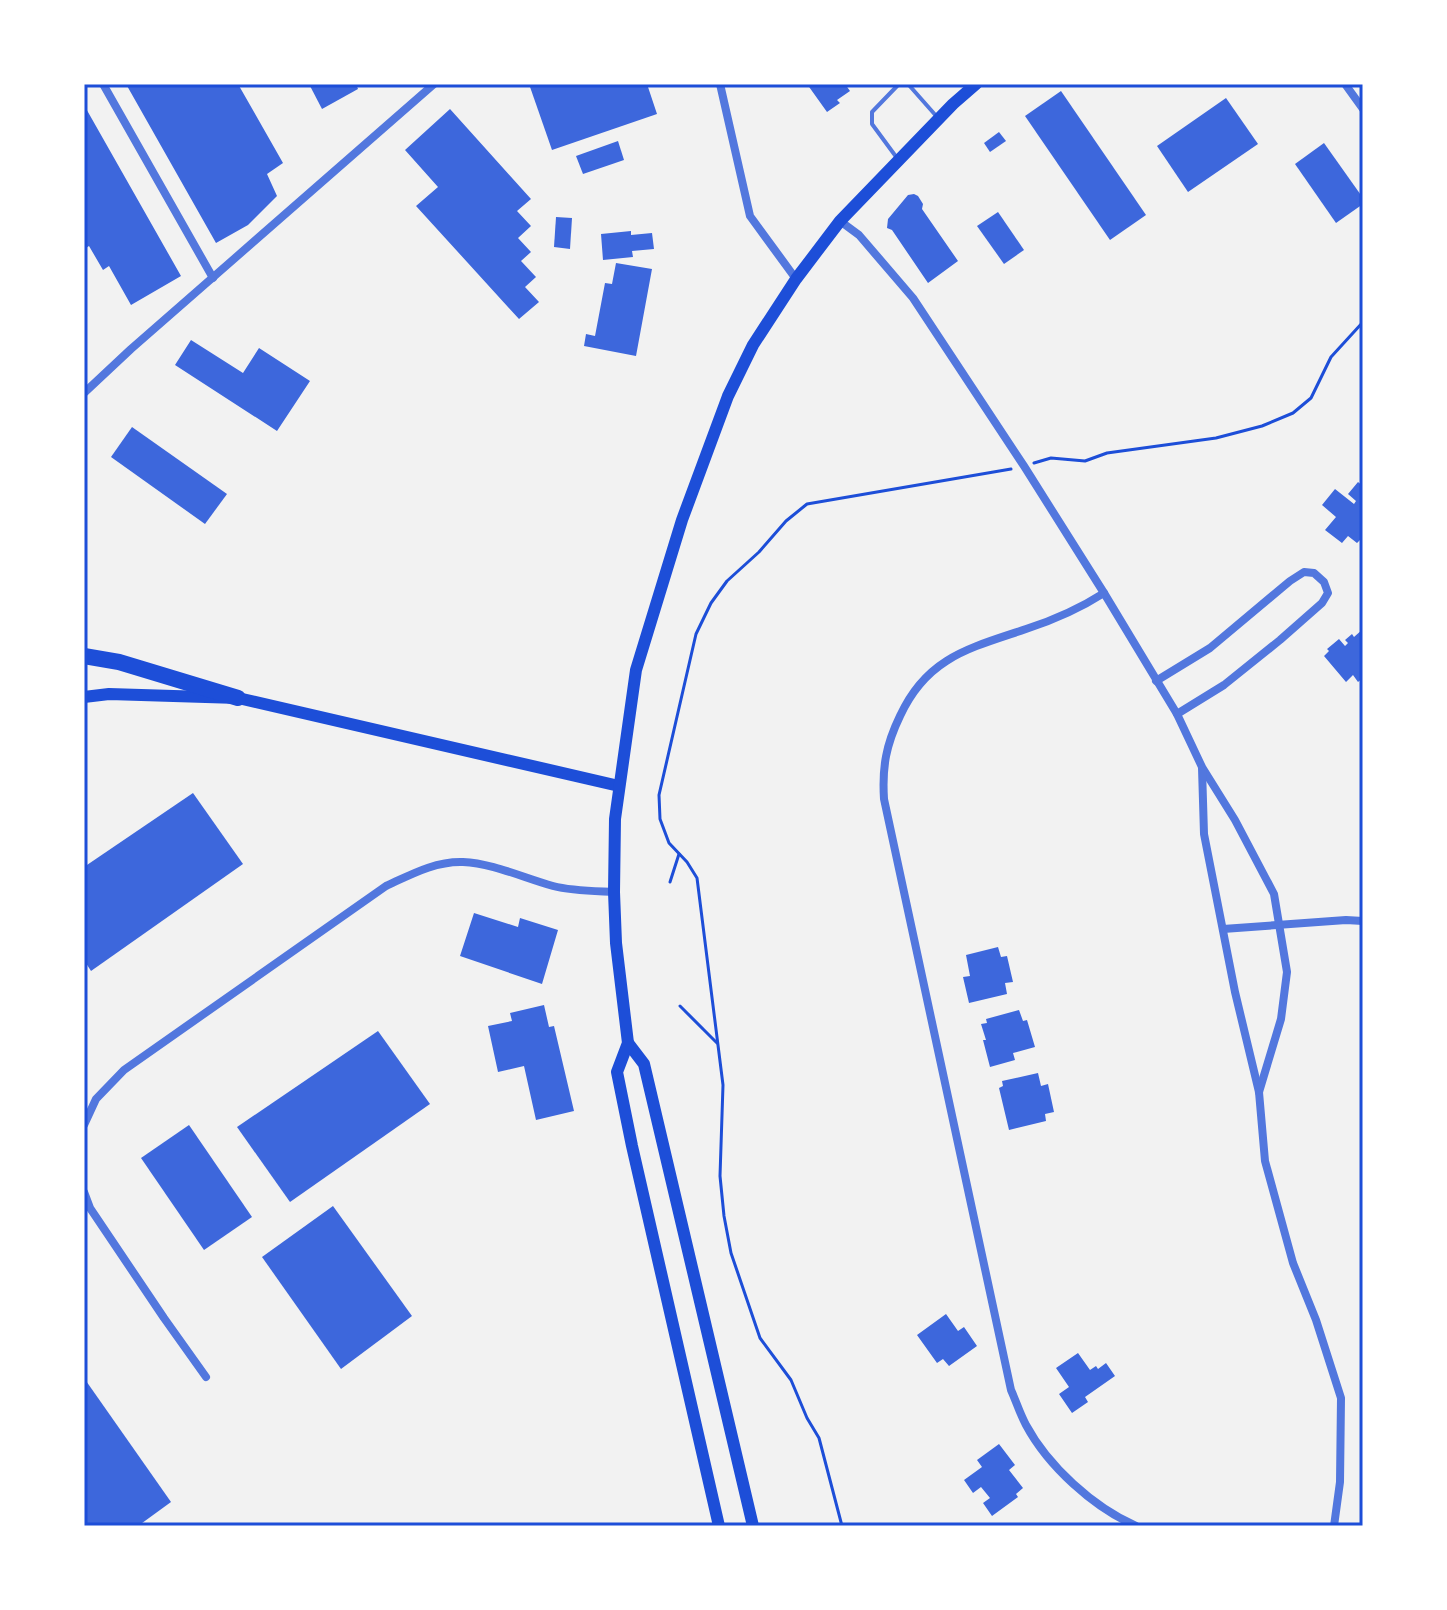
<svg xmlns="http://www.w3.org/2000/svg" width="1447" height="1610" viewBox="0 0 1447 1610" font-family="'Golos Text',sans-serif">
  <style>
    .building { fill: #3d67dc }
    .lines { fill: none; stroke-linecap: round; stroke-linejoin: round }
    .path { stroke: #1d4ed8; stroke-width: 3 }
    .service { stroke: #5277de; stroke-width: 4 }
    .minor { stroke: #5277de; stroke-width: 8 }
    .secondary { stroke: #1d4ed8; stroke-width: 12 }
    .motorway { stroke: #1d4ed8; stroke-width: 16 }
    .neatline { fill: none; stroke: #1d4ed8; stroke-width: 3 }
  </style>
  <rect width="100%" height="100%" fill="#f2f2f2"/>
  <g class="building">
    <polygon points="126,84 238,84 283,163 267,174 277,196 248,225 216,243"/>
    <polygon points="309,84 356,84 358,89 322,109"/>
    <polygon points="529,84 647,84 657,114 552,150"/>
    <polygon points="807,84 845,84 850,91 837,100 840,103 827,112"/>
    <polygon points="1061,91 1146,215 1110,240 1025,116"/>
    <polygon points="1226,98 1258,144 1188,192 1157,146"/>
    <polygon points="84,105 181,276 131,305 109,266 103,270 89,246 86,248 84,244"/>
    <polygon points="450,109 531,199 517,211 531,226 518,238 531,252 521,261 536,277 525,287 539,302 519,319 416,206 438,187 405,150"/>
    <polygon points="999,132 1006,141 990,152 984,143"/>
    <polygon points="618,141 624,160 583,174 576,156"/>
    <polygon points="1324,143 1363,198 1363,204 1336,223 1295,164"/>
    <polygon points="914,194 918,196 923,204 922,209 958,261 928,283 892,230 887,228 888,219 908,195"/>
    <polygon points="998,212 1024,250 1004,264 977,226"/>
    <polygon points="556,217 572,218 570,249 554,247"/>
    <polygon points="631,231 631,235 652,233 654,249 632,251 633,257 603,260 601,234"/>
    <polygon points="616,263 652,269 636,356 584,346 586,334 595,336 605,283 612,284"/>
    <polygon points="191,340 243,373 259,348 310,381 277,431 175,365"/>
    <polygon points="132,427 227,494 205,524 111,457"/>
    <polygon points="1358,482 1363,486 1363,542 1360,540 1357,543 1348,536 1342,543 1325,530 1336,517 1322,505 1335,489 1354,504 1356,501 1348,494"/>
    <polygon points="1363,629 1363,678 1358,682 1353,675 1346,682 1324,656 1329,651 1327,649 1339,639 1345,646 1348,643 1345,640 1352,634 1354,637"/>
    <polygon points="193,793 243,864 91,971 84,960 84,867"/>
    <polygon points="474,913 518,927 520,918 558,930 542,984 460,956"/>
    <polygon points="998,947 1001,957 1007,956 1013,982 1005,983 1007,994 969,1003 963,977 970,976 966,955"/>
    <polygon points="544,1005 549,1027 554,1026 574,1111 536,1120 524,1066 498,1072 488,1026 512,1021 510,1013"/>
    <polygon points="1019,1010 1023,1021 1027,1020 1035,1047 1013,1053 1015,1060 990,1067 983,1040 986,1040 981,1024 987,1023 986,1019"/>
    <polygon points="378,1031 430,1104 290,1202 237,1127"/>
    <polygon points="1038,1073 1041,1086 1048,1084 1054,1112 1045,1114 1046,1121 1009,1130 999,1088 1003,1086 1002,1081"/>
    <polygon points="189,1125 252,1217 204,1250 141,1158"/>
    <polygon points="333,1206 412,1316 341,1369 262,1257"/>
    <polygon points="946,1314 958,1331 964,1327 977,1346 949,1366 943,1359 937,1363 917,1335"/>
    <polygon points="1078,1353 1090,1370 1096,1366 1098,1369 1106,1363 1115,1376 1085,1397 1088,1402 1072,1413 1059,1394 1069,1387 1056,1368"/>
    <polygon points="84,1378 171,1502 138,1526 84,1526"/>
    <polygon points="999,1444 1015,1465 1009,1470 1023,1488 1016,1494 1018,1497 992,1516 983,1503 990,1498 981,1487 973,1493 964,1480 982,1467 977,1460"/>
  </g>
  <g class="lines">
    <g class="path">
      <polyline points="1034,463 1051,458 1085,461 1107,453 1216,438 1262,426 1293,413 1311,398 1331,357 1363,322"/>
      <polyline points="670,882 679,854"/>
      <polyline points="680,1006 717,1043"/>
      <polyline points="842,1526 819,1438 807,1418 791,1380 760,1338 731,1253 724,1216 720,1176 723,1085 697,878 687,862 669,843 660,819 659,795 696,634 711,603 727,581 759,552 786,521 807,504 1011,469"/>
    </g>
    <g class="service">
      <polyline points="908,84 938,118"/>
      <polyline points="897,158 872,124 872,112 899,84"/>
    </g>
    <g class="minor">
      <polyline points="103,84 213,278"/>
      <polyline points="720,84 750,216 796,279"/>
      <polyline points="1345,84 1363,109"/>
      <polyline points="840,221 859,235 913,298 1024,466 1104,593 1177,714 1202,767 1235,820 1274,894 1287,972 1281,1019 1259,1092"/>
      <polyline points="84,393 131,349 434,84"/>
      <path d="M1104,593C1079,609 1054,620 1026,629C970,648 927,657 900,716C886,745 882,767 884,799L1011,1390C1016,1401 1020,1414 1026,1425C1048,1466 1093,1507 1136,1526"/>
      <polyline points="1156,681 1210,648 1290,581 1304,572 1314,573 1324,582 1328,593 1322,603 1280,640 1224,685 1177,714"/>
      <polyline points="1202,768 1204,834 1235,992 1259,1092 1265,1161 1293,1263 1316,1320 1341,1398 1340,1482 1334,1526"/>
      <polyline points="1223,929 1346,920 1363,921"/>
      <path d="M84,1125L96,1099L124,1070L386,886C410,875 435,861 463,862C492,863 524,878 553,886C572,891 594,891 614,892"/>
      <polyline points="84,1192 90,1208 164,1318 206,1377"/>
    </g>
    <g class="secondary">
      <polyline points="84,697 109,694 238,698 619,786"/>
      <polyline points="628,1043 644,1064 753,1526"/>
      <polyline points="719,1526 632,1146 617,1072 628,1043 616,943 614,892 615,819 636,670 682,520 728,396 753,345 796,279 840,221 953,104 976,84"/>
    </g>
    <polyline class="motorway" points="84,656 119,662 238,698"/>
  </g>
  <rect width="1447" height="1610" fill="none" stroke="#ffffff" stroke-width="172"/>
  <rect x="86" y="86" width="1275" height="1438" class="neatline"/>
</svg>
